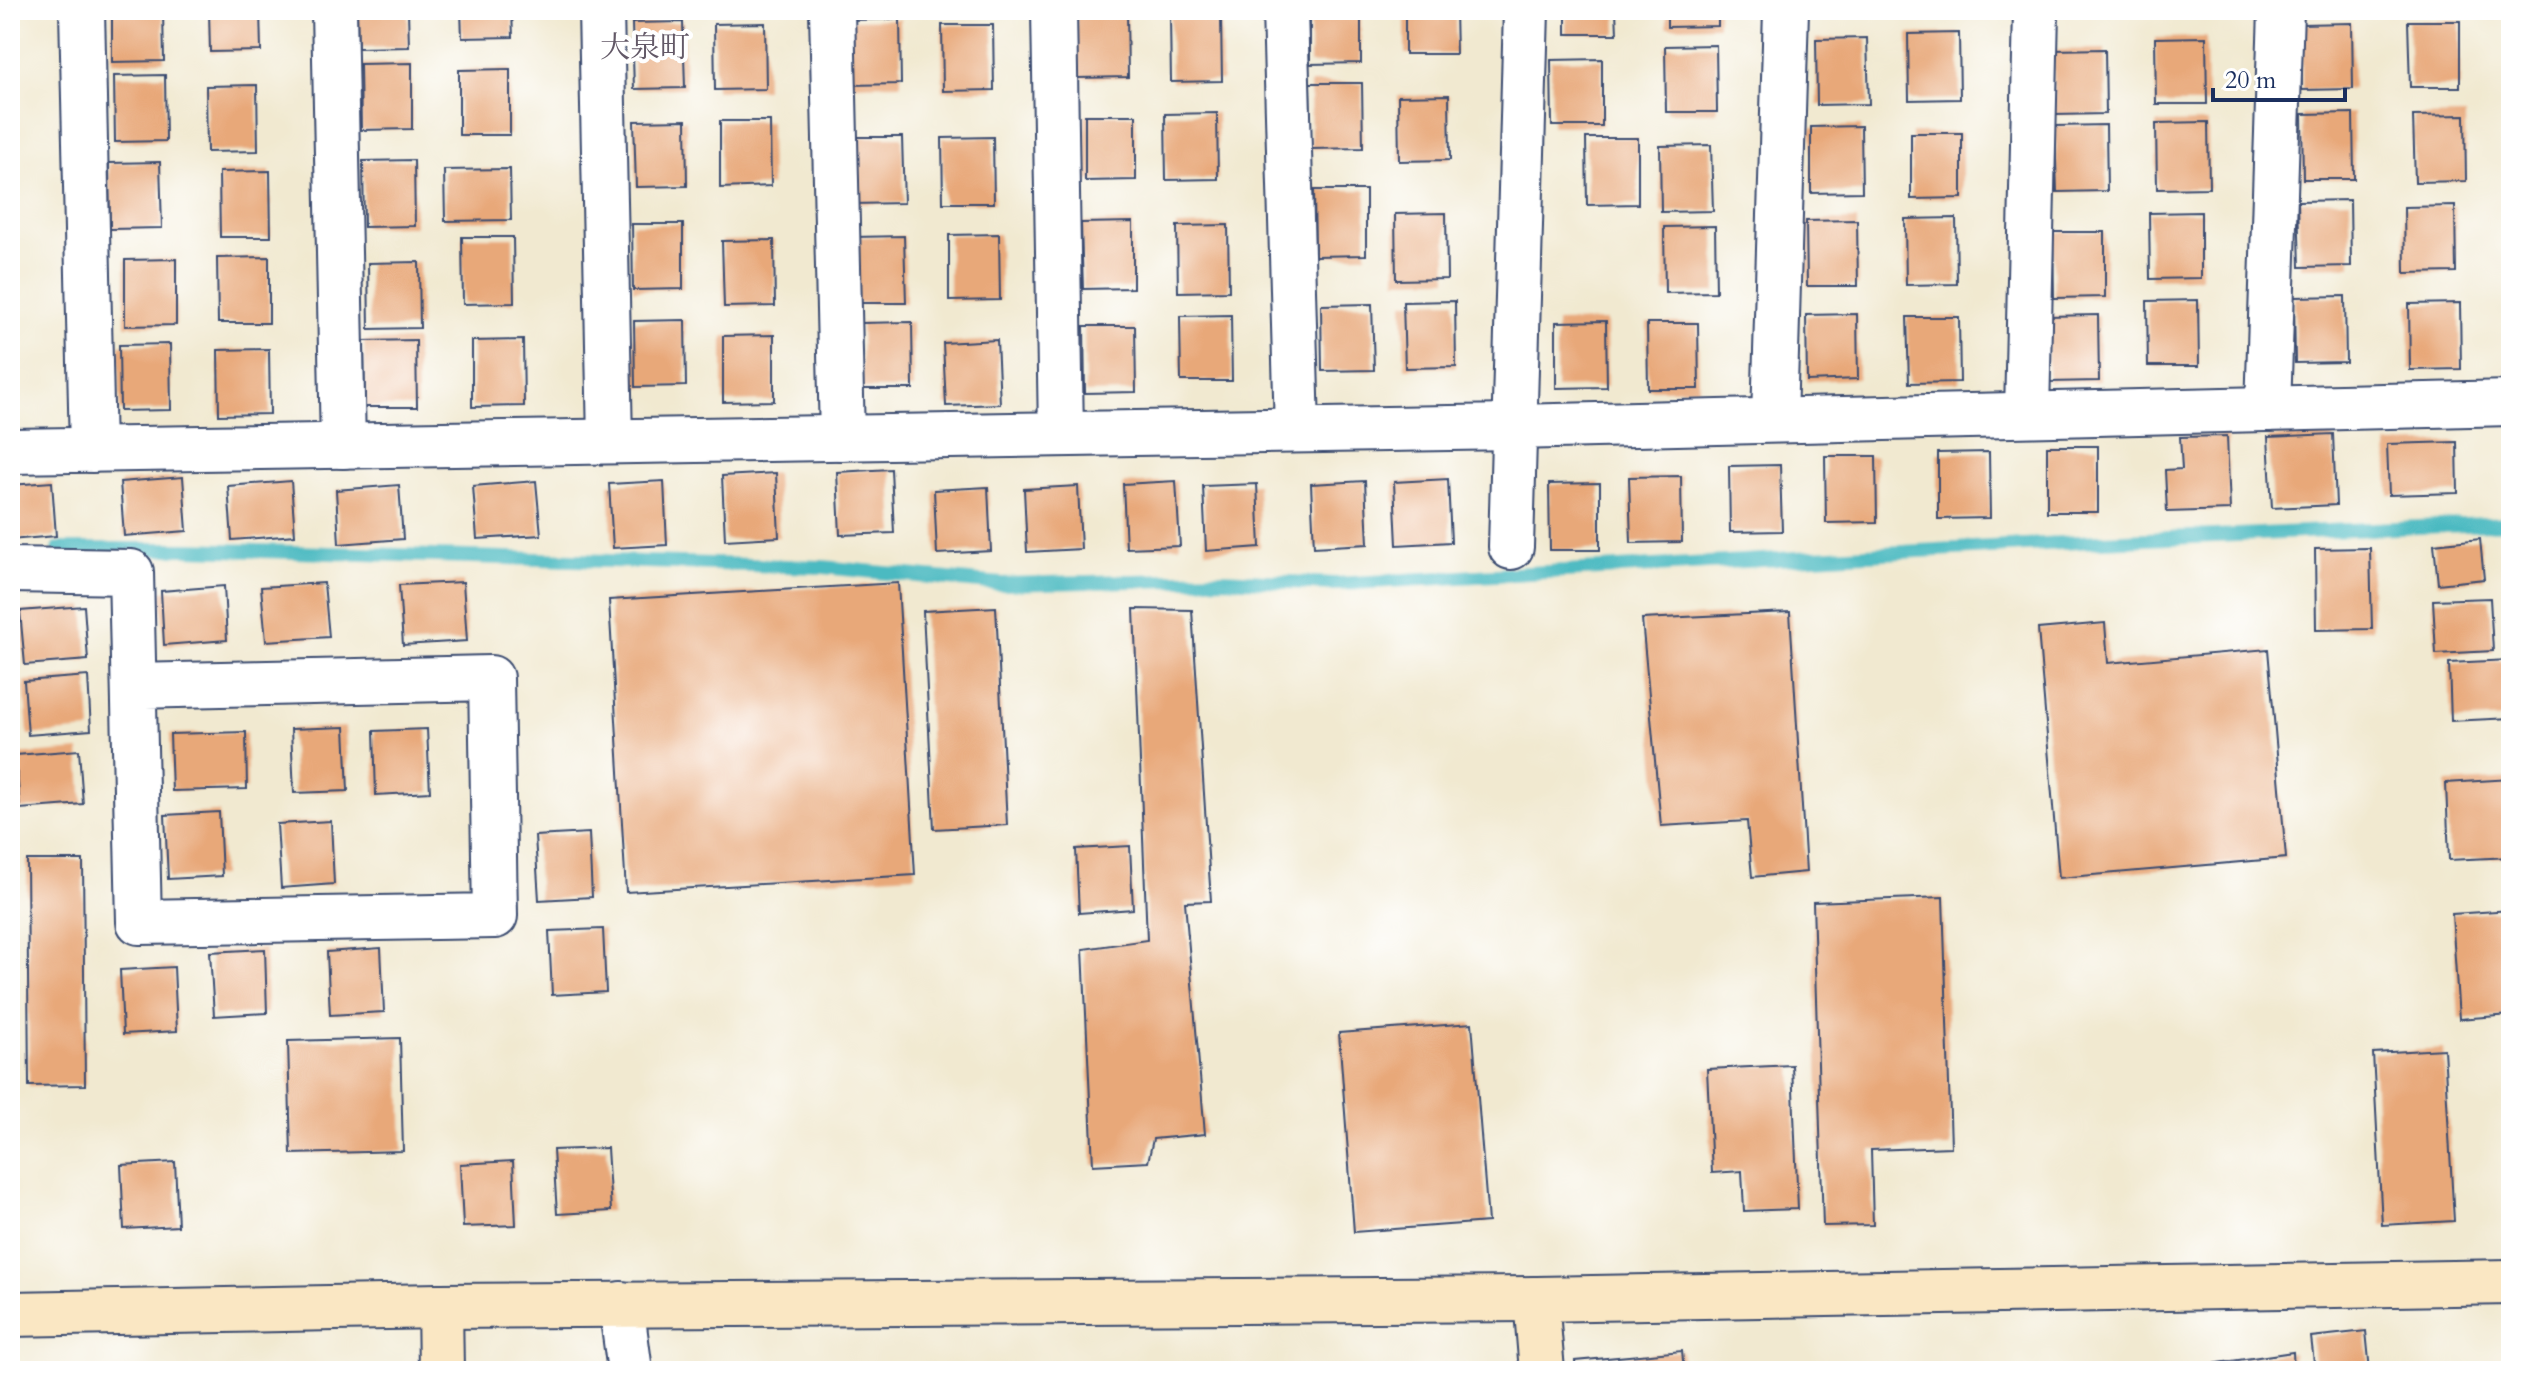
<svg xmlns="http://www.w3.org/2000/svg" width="2521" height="1381" viewBox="0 0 2521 1381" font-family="Cardo,'Noto Serif JP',serif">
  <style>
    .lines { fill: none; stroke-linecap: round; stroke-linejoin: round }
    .stream { stroke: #4bbac1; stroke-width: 14 }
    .building { fill: #e8a879 }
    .street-casing { stroke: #3b4b6f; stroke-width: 48 }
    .secondary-casing { stroke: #3b4b6f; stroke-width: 48 }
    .street { stroke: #fff; stroke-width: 44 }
    .secondary { stroke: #fae7c3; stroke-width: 44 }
    .labels { text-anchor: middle; stroke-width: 8; stroke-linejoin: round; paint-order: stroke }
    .quarter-label { font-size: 30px; fill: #635967; stroke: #fff }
  </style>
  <rect width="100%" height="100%" fill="#fff"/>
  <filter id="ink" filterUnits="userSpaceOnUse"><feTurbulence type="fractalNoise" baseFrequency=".0125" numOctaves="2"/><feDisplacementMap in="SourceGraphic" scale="16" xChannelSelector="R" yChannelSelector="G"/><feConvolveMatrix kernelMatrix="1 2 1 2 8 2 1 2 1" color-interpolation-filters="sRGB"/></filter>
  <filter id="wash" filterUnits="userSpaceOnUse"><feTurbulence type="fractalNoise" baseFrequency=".006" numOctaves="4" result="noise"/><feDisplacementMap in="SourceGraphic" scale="32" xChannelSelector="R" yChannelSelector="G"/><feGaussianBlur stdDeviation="1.8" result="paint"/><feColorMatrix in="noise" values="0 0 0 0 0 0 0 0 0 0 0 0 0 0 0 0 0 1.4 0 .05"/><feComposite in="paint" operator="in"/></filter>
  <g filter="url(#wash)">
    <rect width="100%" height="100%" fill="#f1e9d0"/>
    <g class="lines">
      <polyline class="stream" points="58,549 186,549 823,567 1001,584 1221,579 1335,584 2079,542 2511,523"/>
    </g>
    <g id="blocks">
      <g class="building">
        <polygon points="112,10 163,10 164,61 112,62"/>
        <polygon points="209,10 260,10 261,51 210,52"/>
        <polygon points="357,10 408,10 409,47 358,48"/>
        <polygon points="461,10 512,10 513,37 462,38"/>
        <polygon points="1310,10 1361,10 1361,63 1310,64"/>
        <polygon points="1405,10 1455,10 1456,54 1405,54"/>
        <polygon points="1566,10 1616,10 1617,34 1566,34"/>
        <polygon points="1667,10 1718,10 1718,26 1667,27"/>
        <polygon points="1127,11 1128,77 1077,78 1076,12"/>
        <polygon points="1221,16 1222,81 1171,82 1170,17"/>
        <polygon points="900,19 901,84 850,85 849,20"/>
        <polygon points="2408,21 2460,21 2460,87 2410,87"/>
        <polygon points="683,22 685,88 634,89 632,23"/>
        <polygon points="765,23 766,89 715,90 714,24"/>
        <polygon points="2352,23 2353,89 2302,90 2301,24"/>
        <polygon points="942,25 993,25 994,90 943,91"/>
        <polygon points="1959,33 1960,99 1909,100 1908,34"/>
        <polygon points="2206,37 2207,104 2156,104 2155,38"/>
        <polygon points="1867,38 1869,104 1817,105 1816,39"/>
        <polygon points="1716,45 1717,112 1666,112 1665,46"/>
        <polygon points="2105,49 2106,114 2054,115 2053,50"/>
        <polygon points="1602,59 1602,126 1552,126 1551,60"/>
        <polygon points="412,63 412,129 361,130 360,64"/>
        <polygon points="510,69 510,135 459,135 459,70"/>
        <polygon points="165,75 166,141 115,142 114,76"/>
        <polygon points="1310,83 1362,83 1363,148 1311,149"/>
        <polygon points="257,85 258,151 207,152 206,86"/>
        <polygon points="1449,95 1450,160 1399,161 1398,96"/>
        <polygon points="1217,113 1218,179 1166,180 1165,114"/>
        <polygon points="2353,113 2354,179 2303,179 2302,114"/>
        <polygon points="1085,115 1136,115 1136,180 1085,181"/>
        <polygon points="2465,115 2466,181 2415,182 2413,116"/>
        <polygon points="686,120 687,186 636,187 634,121"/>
        <polygon points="720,121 770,121 771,186 720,188"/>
        <polygon points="2208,122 2209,188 2157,189 2156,123"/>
        <polygon points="2106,125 2107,191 2057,192 2055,126"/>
        <polygon points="1861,126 1862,192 1811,193 1811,127"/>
        <polygon points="1911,133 1962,133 1962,198 1911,199"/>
        <polygon points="852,137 902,137 904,203 852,204"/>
        <polygon points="993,137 994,203 943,203 942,138"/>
        <polygon points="1586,138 1638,138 1638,204 1587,205"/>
        <polygon points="1711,145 1713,211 1661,212 1660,146"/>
        <polygon points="414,160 415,226 364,227 363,161"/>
        <polygon points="160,162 162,228 110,229 109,163"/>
        <polygon points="510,169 511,220 445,221 444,170"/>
        <polygon points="270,171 271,237 220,237 219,172"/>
        <polygon points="1314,190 1366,190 1366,255 1315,256"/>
        <polygon points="2350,200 2351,266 2300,267 2298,201"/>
        <polygon points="2455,206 2456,272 2405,273 2404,207"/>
        <polygon points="2201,212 2201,278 2150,279 2149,213"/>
        <polygon points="1446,213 1447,279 1396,280 1395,214"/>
        <polygon points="1956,218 1957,284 1906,285 1905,219"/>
        <polygon points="1857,220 1858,286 1807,286 1806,221"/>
        <polygon points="1133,222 1133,288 1083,289 1081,223"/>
        <polygon points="632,224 683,224 683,289 633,290"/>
        <polygon points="1228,225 1229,291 1178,292 1177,226"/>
        <polygon points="1715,226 1716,292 1665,293 1664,227"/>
        <polygon points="2053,232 2105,232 2105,297 2054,298"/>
        <polygon points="999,234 1000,300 949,301 949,235"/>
        <polygon points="904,236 906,303 854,303 853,237"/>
        <polygon points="462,237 513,237 514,303 463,304"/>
        <polygon points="774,240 775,306 724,307 722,241"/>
        <polygon points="269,257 269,323 218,323 217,258"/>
        <polygon points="176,259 176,325 125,326 125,260"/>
        <polygon points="419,262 420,328 369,329 368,263"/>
        <polygon points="2345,296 2346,362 2295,363 2294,297"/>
        <polygon points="2198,300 2199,366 2148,366 2147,301"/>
        <polygon points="1455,301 1456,367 1405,368 1403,302"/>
        <polygon points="2460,303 2461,369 2410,370 2409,304"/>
        <polygon points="1372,304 1374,370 1322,371 1321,305"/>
        <polygon points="1857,314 1858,379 1807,381 1806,315"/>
        <polygon points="1231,315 1232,381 1181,381 1180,316"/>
        <polygon points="2098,315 2099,381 2048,382 2047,316"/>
        <polygon points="1907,317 1959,317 1960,382 1909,383"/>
        <polygon points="685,320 686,386 635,387 634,321"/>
        <polygon points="1606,321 1607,387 1556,388 1556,322"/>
        <polygon points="912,322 913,389 862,389 861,323"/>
        <polygon points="1647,323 1698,323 1699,389 1648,389"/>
        <polygon points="1084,326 1135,326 1136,392 1085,393"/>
        <polygon points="774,335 774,401 723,402 723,336"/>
        <polygon points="416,340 417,407 365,407 364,341"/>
        <polygon points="523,340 524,406 472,407 472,341"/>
        <polygon points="997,340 1000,404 946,406 943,343"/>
        <polygon points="170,344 171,410 120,411 119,345"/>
        <polygon points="269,349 270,414 219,415 218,350"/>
        <polygon points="2333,434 2336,505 2272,508 2268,437"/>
        <polygon points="2227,436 2230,510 2167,512 2165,470 2182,469 2180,437"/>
        <polygon points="2457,442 2458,493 2389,495 2387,444"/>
        <rect x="2047" y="446" width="51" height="66"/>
        <polygon points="1989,452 1990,518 1938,519 1938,453"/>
        <polygon points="1825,456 1876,456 1877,522 1826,523"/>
        <polygon points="1780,465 1782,531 1730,532 1729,466"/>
        <polygon points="891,469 894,533 840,535 837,472"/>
        <polygon points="776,473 779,537 725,540 722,476"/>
        <polygon points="1681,476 1682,542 1631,543 1629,477"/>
        <polygon points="183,477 187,531 124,536 120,482"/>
        <polygon points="1448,479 1451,542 1397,545 1394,482"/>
        <polygon points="291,481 295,535 232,540 228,486"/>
        <polygon points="536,481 541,535 477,539 473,486"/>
        <polygon points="664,481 667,545 613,548 609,484"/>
        <polygon points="1176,481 1180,546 1126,548 1123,484"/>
        <polygon points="1365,481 1368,544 1314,547 1311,484"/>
        <polygon points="52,482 56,536 10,540 10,485"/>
        <polygon points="1600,483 1600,550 1550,550 1549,484"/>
        <polygon points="1257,484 1260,547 1206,551 1203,486"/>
        <polygon points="399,485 403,539 339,544 336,490"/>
        <polygon points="1078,486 1081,549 1027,552 1024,489"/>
        <polygon points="988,487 991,551 937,554 934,490"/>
        <polygon points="2480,539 2484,579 2438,584 2434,544"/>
        <polygon points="2370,548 2372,629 2316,630 2315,549"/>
        <polygon points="463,582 467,641 403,645 399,585"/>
        <polygon points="324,583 329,637 266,641 261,587"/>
        <polygon points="898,583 915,875 626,892 609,600"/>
        <polygon points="224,586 227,640 164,645 161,591"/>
        <polygon points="2490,598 2493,651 2436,654 2433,600"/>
        <polygon points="84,606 88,660 25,665 20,611"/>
        <polygon points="996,607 1007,825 934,829 923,611"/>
        <polygon points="1134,609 1192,610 1211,901 1185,902 1205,1134 1153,1139 1148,1162 1093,1165 1083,949 1147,940"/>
        <polygon points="1790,612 1806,872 1752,877 1747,821 1661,826 1642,619"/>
        <polygon points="2105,623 2108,663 2268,649 2286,858 2059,878 2038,629"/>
        <polygon points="2509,660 2511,718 2451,721 2449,663"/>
        <polygon points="88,676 91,730 28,735 24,681"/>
        <polygon points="345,727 348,791 294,793 291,729"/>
        <polygon points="427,729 430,792 376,795 374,731"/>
        <polygon points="246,732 247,789 172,791 170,734"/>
        <polygon points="79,750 83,804 20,809 16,755"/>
        <polygon points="2511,779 2511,857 2449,860 2446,783"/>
        <polygon points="219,812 222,876 168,879 165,815"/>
        <polygon points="331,821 334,884 281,888 277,824"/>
        <polygon points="589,833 592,897 539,900 535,836"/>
        <polygon points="1130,846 1133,909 1079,913 1076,849"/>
        <polygon points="27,860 83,860 85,1085 29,1086"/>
        <polygon points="1943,897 1951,1147 1871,1150 1873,1225 1823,1226 1813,902"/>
        <polygon points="2511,910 2511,1015 2459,1019 2452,914"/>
        <polygon points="603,929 606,992 552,995 549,931"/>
        <polygon points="381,948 384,1012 330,1015 327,952"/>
        <polygon points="265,949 267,1013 214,1016 210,952"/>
        <polygon points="174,967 177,1031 123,1034 120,970"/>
        <polygon points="1472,1023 1488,1222 1354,1232 1339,1033"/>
        <polygon points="400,1038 403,1151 291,1154 288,1041"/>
        <polygon points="2444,1049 2454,1221 2382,1225 2373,1053"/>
        <polygon points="1792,1065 1798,1209 1744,1211 1742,1171 1712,1173 1707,1069"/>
        <polygon points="607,1148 611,1211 557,1214 553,1150"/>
        <polygon points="513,1161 516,1225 463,1227 460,1164"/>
        <polygon points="175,1162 178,1226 124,1229 121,1165"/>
        <polygon points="2366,1331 2370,1371 2315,1371 2311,1337"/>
        <polygon points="1682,1351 1684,1371 1576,1371 1575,1361"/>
        <polygon points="2293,1352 2294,1371 2177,1371 2177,1369"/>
      </g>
    </g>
  </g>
  <g filter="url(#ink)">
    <use href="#blocks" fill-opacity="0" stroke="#3b4b6f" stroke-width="2"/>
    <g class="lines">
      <g class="street-casing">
        <g id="street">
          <polyline points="82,10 92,450"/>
          <polyline points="334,10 343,446"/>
          <polyline points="601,10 610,441"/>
          <polyline points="832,10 842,438"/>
          <polyline points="1054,10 1061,434"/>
          <polyline points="1285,10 1297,430"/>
          <polyline points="2268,409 2281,10"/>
          <polyline points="2027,414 2036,10"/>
          <polyline points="1774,420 1786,10"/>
          <polyline points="10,451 1513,427 2511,403"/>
          <polyline points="1511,547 1526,10"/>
          <polyline points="10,570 131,572 139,922 495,916 491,678 134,686"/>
          <polyline points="621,1304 630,1371"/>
        </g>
      </g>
      <g class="secondary-casing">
        <g id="secondary">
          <polyline points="1536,1299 1542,1371"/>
          <polyline points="440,1306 441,1371"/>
          <polyline points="10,1314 440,1306 1536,1299 2511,1282"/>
        </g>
      </g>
      <use href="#street" class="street"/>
      <use href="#secondary" class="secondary"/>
    </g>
  </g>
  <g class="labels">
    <g class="quarter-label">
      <text x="645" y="57">大泉町</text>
    </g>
  </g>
  <rect width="2521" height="1381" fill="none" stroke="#fff" stroke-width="40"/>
  <path d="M2213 88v12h132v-12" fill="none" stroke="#1b2f5e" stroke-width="4"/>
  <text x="2225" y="88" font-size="24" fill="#1b2f5e" stroke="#ffffff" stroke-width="6" paint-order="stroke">20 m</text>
</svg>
